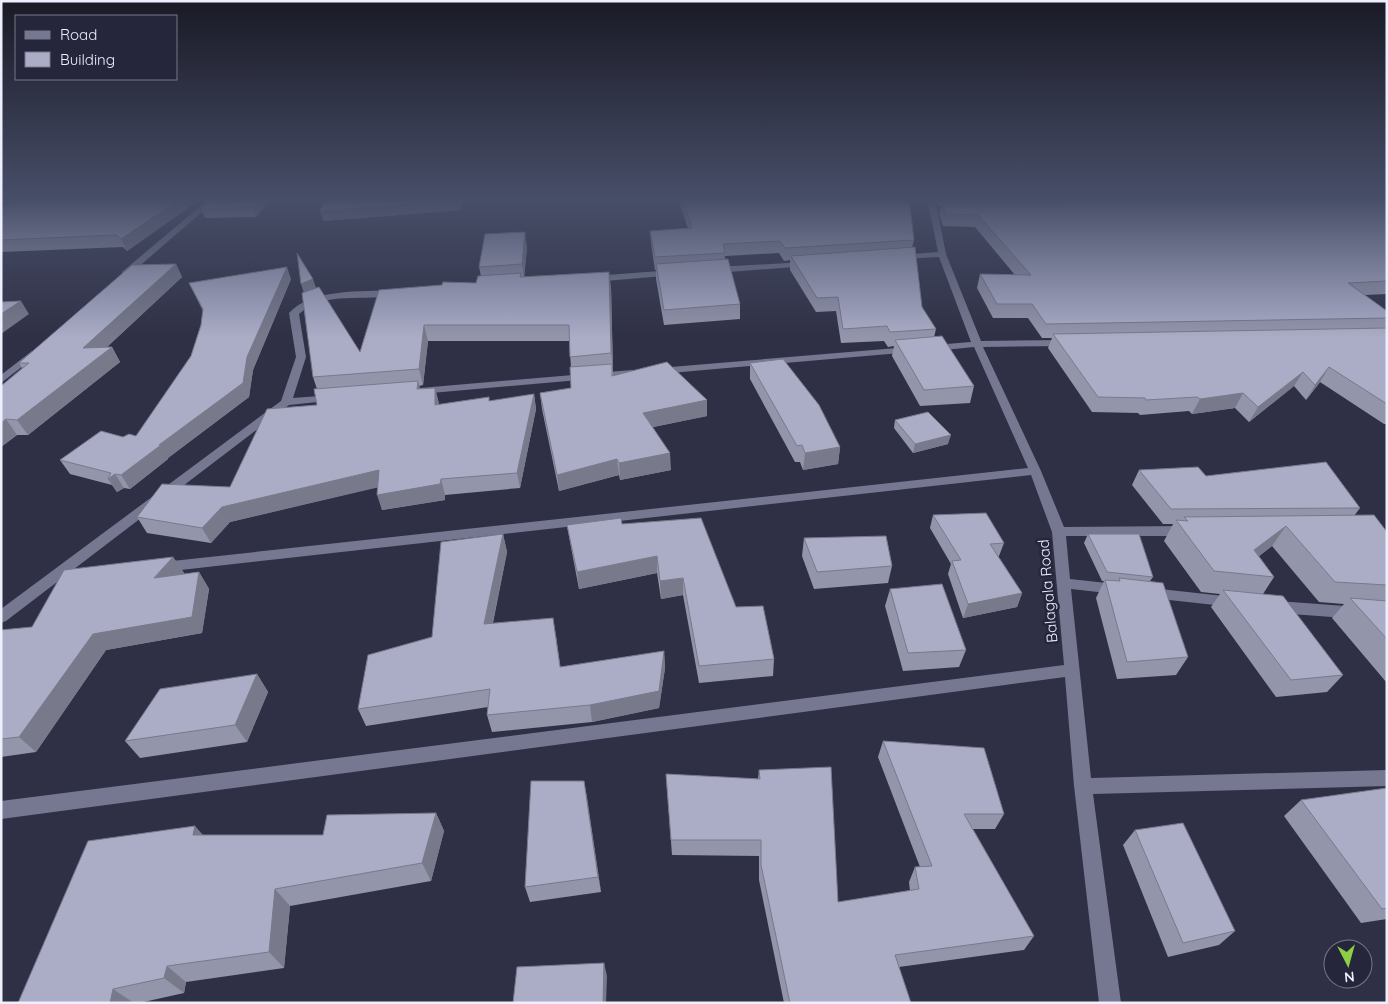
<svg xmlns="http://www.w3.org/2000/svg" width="1388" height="1004" viewBox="0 0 1388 1004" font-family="Quicksand,sans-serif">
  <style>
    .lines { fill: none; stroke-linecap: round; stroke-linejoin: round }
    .minor { fill: #757890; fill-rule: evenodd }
    .wall { fill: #9395ab }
    .shaded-wall { fill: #78798b }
    .building { fill: #abadc7; stroke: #78798b }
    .labels { text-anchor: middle; stroke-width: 5; stroke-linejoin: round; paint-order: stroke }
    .street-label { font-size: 15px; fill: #edeffd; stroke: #25263b }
  </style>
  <rect width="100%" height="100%" fill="#2f3045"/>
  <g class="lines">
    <g class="minor">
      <polygon points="210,198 218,198 128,276 122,276 122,272"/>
      <polygon points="927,198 935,198 946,254 981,341 1066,340 1071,343 1066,346 983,347 1041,471 1064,527 1184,526 1189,528 1191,531 1189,534 1184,536 1066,536 1070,579 1116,584 1121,585 1123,589 1121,593 1116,594 1071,589 1091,778 1387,770 1387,786 1093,794 1121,1003 1099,1003 1074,786 1065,677 1,819 1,801 1064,665 1052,532 1031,475 163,572 158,571 156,567 158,563 163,562 1028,468 974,347 934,351 929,348 934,345 971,342 939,257 900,259 896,257 900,255 938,252"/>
      <polygon points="805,262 808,262 808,266 715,273 711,270 715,267"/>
      <polygon points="673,270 677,273 676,275 593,282 589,279 593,276"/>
      <path d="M394,290L397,291V295C365,302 325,290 299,314L306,357L293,398L333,395L338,398L337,400L289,405L6,621L1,623V609L281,401L296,357L289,313C311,288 363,292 394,290Z"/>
      <polygon points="909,347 914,350 912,352 659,374 654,371 659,368"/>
      <polygon points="32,351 36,352 36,356 1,383 1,375"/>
      <polygon points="632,370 637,373 636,375 420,394 415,391 420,388"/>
      <polygon points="1151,588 1233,597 1238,598 1240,602 1238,606 1233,607 1151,598 1146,597 1144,593 1146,589"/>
      <polygon points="1277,601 1387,609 1387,621 1277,613 1272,611 1270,607 1272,603"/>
    </g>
  </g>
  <g class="wall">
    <polygon points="1,198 202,198 127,251 123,247 1,252"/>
    <polygon points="272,198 256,217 205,218 201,209"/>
    <polygon points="318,198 462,198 461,210 323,221 324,200 318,200"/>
    <polygon points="680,198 909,198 914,240 912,248 922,307 936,329 934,337 974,386 970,403 920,406 892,356 894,346 888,347 884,341 841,343 836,311 816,312 790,270 790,260 784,261 779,253 725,256 725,260 740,304 740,319 664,325 656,279 656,270 655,270 651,243 650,231 688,228 680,205"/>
    <polygon points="936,198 1123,198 1122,199 1387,198 1387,294 1365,295 1387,311 1387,424 1384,424 1320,382 1306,400 1294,386 1249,422 1235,408 1192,414 1189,411 1140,415 1138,413 1092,412 1048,348 1052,338 1042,338 1028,318 993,318 977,288 980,274 1015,275 975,227 943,226 939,214 941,206 938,206"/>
    <polygon points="527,247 524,277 611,287 613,375 707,400 707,416 653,427 671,470 620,480 619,475 559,491 542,409 540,393 571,388 571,367 569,341 428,341 423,385 419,386 420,389 435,388 439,405 490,401 534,394 536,409 520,488 445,495 445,500 382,510 377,487 230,522 211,543 147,533 137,517 230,487 317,405 317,389 313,377 316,288 360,352 476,283 481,276 479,267"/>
    <polygon points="176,264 182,277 107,347 112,347 120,362 28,435 17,435 1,447 1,386 22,368 19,363"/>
    <polygon points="291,279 253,370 249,397 168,458 168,459 130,489 124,488 117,492 112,485 70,474 60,460 123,437 136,436 191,356 201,325 203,311 189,283"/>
    <polygon points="750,363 840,447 838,464 803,470 800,462 795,462 750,379"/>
    <polygon points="895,420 948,444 913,453 894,428"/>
    <polygon points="1139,470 1206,476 1360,508 1354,516 1387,532 1387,683 1332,618 1344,604 1319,602 1272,546 1259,556 1274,577 1263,594 1343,675 1327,692 1276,697 1211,607 1220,594 1201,592 1164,541 1173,524 1163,524 1132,485"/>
    <polygon points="933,515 1004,543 999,556 998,556 1022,593 1017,607 963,618 948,574 951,564 930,528"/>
    <polygon points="622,524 736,607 774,659 773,676 699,683 683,595 661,599 657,573 579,589 570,542 567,525"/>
    <polygon points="503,534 507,552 493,623 556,636 560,667 664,651 665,668 659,708 592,722 492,732 487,715 488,707 366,726 358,709 432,637"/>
    <polygon points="1088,534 1153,577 1150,581 1188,657 1176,675 1117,679 1096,598 1104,581 1102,581 1084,543"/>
    <polygon points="804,538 892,566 888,583 814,589 802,556"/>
    <polygon points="173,557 184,573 183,574 199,572 209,589 202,633 106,650 36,752 1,757 1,630 32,627"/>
    <polygon points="890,589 966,650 959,667 903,671 885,606"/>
    <polygon points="257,674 268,692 247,742 140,758 125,741"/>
    <polygon points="883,741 1004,814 995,829 973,829 1034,936 1024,950 899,967 911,1003 784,1003 759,880 759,856 672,855 666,774 758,779 759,770 838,902 910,891 909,882 915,867 920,867 878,757"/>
    <polygon points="584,781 601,892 530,902 525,887"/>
    <polygon points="1387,788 1387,919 1361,923 1284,816 1301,800"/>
    <polygon points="436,813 444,831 431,881 290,906 284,968 186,982 184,993 139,1003 18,1003 203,835 323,835"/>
    <polygon points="1135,830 1235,931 1219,945 1168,957 1123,845"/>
  </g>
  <g class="shaded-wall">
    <polygon points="1,198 26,198 1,214"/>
    <polygon points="182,198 202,198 127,251 121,239"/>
    <polygon points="261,198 272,198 256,217 253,207"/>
    <polygon points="462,198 461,210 323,221 320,211"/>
    <polygon points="1118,198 1123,198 1122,201 1116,204"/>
    <polygon points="525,232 527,247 524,279 522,264"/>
    <polygon points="176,264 182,277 91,362 83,348"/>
    <polygon points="287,267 291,279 253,370 249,397 168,458 168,459 130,489 121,475 159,445 247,357"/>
    <polygon points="609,272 611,287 613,370 611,353"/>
    <polygon points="313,279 318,294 306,299 301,284"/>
    <polygon points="21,301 29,314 1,334 1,314"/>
    <polygon points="424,325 428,341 423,385 419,369"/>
    <polygon points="112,347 120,362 28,435 17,420"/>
    <polygon points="1329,367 1320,382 1306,400 1315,385"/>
    <polygon points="1303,372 1294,386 1249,422 1258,407"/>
    <polygon points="418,381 422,396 417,389"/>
    <polygon points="435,388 439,403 439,421 435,405"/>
    <polygon points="1243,393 1235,408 1192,414 1200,399"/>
    <polygon points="534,394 536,409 520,488 517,473"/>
    <polygon points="707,400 707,416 644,429 643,413"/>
    <polygon points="6,419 17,435 1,447 1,423"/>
    <polygon points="951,435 948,444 913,453 915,444"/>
    <polygon points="840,447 838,464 803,470 805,453"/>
    <polygon points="670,453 671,470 620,480 619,463"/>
    <polygon points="617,459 619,475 559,491 557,475"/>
    <polygon points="379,470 384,486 230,522 211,543 202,528 222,507"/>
    <polygon points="115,474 124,488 117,492 108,479"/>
    <polygon points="441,479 445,495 445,500 382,510 377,495"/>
    <polygon points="1286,526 1272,546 1240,571 1254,550"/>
    <polygon points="503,534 507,552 489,641 484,624"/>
    <polygon points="657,556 657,573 579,589 577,572"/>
    <polygon points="173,557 184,573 165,594 154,578"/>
    <polygon points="199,572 209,589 202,633 106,650 36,752 19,737 93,634"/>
    <polygon points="683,578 683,595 661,599 660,581"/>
    <polygon points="1022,593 1017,607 963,618 968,604"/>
    <polygon points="553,618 556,636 563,684 560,667"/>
    <polygon points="664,651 665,668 659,708 592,722 590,705"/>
    <polygon points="257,674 268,692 247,742 235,725"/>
    <polygon points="584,781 587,797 601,892 598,877"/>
    <polygon points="436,813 444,831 431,881 422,863"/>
    <polygon points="195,826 211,844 193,835"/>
    <polygon points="275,889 290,906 284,968 269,952"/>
    <polygon points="604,963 607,976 606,1003 603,1003"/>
    <polygon points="167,966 186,982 184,993 164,978"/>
    <polygon points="113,989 134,1003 110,1003"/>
  </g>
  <g class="building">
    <polygon points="18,198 182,198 121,239 117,235 1,240 1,208"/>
    <polygon points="212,198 261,198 253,207 201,209"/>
    <polygon points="325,198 459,198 459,200 320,211"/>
    <polygon points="682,198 909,198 914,240 785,248 780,241 723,244 725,253 655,257 650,231 692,228"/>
    <polygon points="1126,198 1387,198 1387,281 1348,283 1387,311 1387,318 1046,324 1032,304 997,304 980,274 1031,275 978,215 946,214 942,202 1121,200"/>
    <polygon points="525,232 522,264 479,267 485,234"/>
    <polygon points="915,247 922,307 936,329 890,332 887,326 843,329 838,297 817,298 791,256"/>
    <polygon points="297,253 313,279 301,284"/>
    <polygon points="728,259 740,304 664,310 656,264"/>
    <polygon points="176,264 83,348 112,347 17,420 6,419 1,423 1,386 29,363 19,363 132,265"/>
    <polygon points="287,267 247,357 243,383 159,445 161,445 121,475 115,474 108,479 111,473 60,460 101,431 123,437 129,434 136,436 191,356 201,325 203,309 189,283"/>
    <polygon points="609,272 611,353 570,357 569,325 424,325 419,369 313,377 302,293 319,287 360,352 379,290 442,285 443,282 476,283 478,276 521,273 520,277"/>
    <polygon points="21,301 1,314 1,302"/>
    <polygon points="1387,328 1387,404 1329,367 1315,385 1303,372 1258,407 1243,393 1200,399 1197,397 1146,400 1145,398 1098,397 1053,334"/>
    <polygon points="942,336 974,386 924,390 895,340"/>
    <polygon points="783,359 819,405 840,447 805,453 802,445 797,446 750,363"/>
    <polygon points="667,362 707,400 643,413 670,453 619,463 617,459 557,475 540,393 571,388 570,367 612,364 612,376"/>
    <polygon points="418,381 417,389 435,388 435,405 489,397 489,401 534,394 517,473 441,479 440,484 377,495 379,470 222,507 202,528 137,517 162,484 230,487 267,409 317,405 314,389"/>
    <polygon points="928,412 951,435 915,444 895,420"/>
    <polygon points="1326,462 1360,508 1171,509 1139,470 1198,467 1206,476"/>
    <polygon points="986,513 1004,543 990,544 1022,593 968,604 952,561 961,560 933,515"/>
    <polygon points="1374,515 1387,532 1387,585 1335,582 1286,526 1254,550 1274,577 1214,571 1176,520 1188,521 1184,517"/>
    <polygon points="621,518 622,524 701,518 736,607 763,606 774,659 699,666 683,578 660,581 657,556 577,572 567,525"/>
    <polygon points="503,534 484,624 553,618 560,667 664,651 659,691 590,705 487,715 490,689 358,709 368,655 432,637 441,542"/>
    <polygon points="1088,534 1139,534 1153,577 1107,572"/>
    <polygon points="886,536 892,566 817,572 804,538"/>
    <polygon points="173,557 154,578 199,572 192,617 93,634 19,737 1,739 1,630 32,627 64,570"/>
    <polygon points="1119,578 1163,583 1188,657 1127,662 1105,580 1120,581"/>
    <polygon points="942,584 966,650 908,653 890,589"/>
    <polygon points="1223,590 1283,596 1343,675 1291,680"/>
    <polygon points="1350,598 1387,601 1387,639"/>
    <polygon points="257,674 235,725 125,741 160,689"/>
    <polygon points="883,741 984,748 1004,814 964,814 1034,936 895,955 911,1003 790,1003 761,865 761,840 671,840 666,774 760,779 759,770 831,767 838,902 919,889 915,867 932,866"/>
    <polygon points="531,781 584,781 598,877 525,887"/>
    <polygon points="1387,788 1387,908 1382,909 1301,800"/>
    <polygon points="436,813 422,863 275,889 269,952 167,966 164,978 113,989 110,1003 18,1003 88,841 195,826 193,835 323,835 327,815"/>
    <polygon points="1183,823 1235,931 1183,943 1135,830"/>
    <polygon points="604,963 603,1003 513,1003 517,967"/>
  </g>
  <linearGradient id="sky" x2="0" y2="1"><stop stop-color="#1a1a26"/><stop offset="0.59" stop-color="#474e68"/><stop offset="1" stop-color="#474e68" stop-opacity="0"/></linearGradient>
  <rect width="1388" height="338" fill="url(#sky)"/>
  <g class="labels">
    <g class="street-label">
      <text transform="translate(1048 591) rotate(-95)" y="5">Balagala Road</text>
    </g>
  </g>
  <rect width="1388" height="1004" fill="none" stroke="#edeffd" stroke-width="5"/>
  <rect x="15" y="15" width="162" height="65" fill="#25263b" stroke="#757689"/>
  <rect x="25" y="31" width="25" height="8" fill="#757890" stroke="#757689"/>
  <text x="60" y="40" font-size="15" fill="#edeffd">Road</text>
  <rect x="25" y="52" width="25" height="15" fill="#abadc7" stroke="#757689"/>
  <text x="60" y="65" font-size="15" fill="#edeffd">Building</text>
  <g transform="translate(1348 964) rotate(174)"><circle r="24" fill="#25263b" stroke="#757689"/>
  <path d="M0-4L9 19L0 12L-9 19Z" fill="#8dce44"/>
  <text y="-8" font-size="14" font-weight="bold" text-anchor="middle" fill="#edeffd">N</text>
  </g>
</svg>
